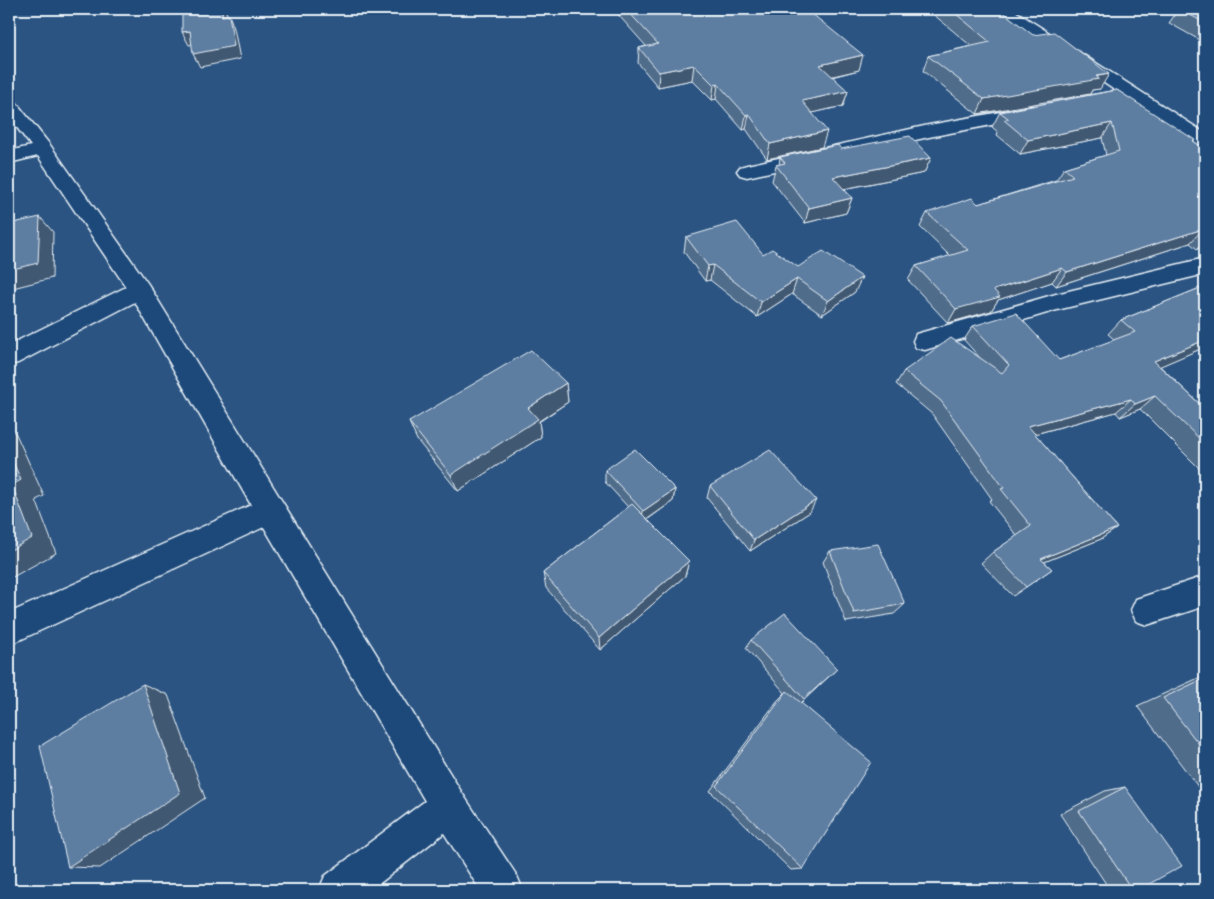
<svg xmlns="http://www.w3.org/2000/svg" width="1214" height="899" viewBox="0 0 1214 899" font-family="'Comic Neue',sans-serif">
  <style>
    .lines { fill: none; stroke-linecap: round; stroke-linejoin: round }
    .minor-casing { stroke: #e8f1f8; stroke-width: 3 }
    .minor { fill: #1f4a7a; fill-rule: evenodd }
    .wall { fill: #506c8a; stroke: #e8f1f8 }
    .shaded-wall { fill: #415871; stroke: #e8f1f8 }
    .building { fill: #5d7da1; stroke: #e8f1f8 }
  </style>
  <rect width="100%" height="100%" fill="#2b5482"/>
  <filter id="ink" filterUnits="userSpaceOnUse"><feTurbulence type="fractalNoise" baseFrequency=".02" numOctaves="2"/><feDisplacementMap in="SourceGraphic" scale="10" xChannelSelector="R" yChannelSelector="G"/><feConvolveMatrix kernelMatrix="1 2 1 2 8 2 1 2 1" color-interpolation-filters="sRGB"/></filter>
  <g filter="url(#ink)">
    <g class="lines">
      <g class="minor-casing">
        <g id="minor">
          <polygon points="994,9 1012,9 1205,133 1205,147 1198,145 1128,99 1088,106 1082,105 1079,101 1082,97 1116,91"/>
          <polygon points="9,100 15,101 50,145 148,284 462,793 517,876 523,890 480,890 444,833 371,890 319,890 325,876 425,801 264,527 9,645 9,613 251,505 135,302 18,363 9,365 9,345 126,287 38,156 9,163 9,151 31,146 9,117"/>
          <polygon points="1033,106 1039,108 1042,112 1039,116 929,137 747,177 740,175 737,171 740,167 747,165 929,125"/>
          <polygon points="1205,258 1205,274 1057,310 925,350 916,348 913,341 916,334 1056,294"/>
          <polygon points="1205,576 1205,606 1147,625 1136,621 1131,610 1136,599"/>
        </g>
      </g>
      <use href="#minor" class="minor"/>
    </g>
    <g class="wall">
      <polygon points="613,9 806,9 859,70 832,77 848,91 843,106 812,113 822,147 767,159 746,129 743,130 716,99 712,100 692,80 658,87 638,63 639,48 646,46"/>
      <polygon points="927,9 999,9 1100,89 1092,90 1090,94 977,114 923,71 928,56 971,46"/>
      <polygon points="1179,9 1205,9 1205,43 1169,23"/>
      <polygon points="1117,90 1205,149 1205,247 1197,249 1190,243 1056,286 1052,282 998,300 991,311 948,323 908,280 916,266 950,256 920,227 927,213 978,204 1056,180 1064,168 1106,155 1102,138 1020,154 997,135 998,132 992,127 1000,112"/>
      <polygon points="841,149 931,158 924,173 844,189 852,198 846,213 805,223 772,181 776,165 779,165 780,157"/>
      <polygon points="686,237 763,254 855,292 822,315 792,294 757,317 710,280 705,281 684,252"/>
      <polygon points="1205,286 1205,347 1160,366 1205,409 1205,474 1140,409 1120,417 1116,412 1035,434 1117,528 1101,539 1044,562 1052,569 1013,596 981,563 993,552 1017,536 989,501 992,499 932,414 896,384 904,371 981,359 964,340 973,326 1059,360 1115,340 1108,334 1121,320"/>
      <polygon points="566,383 568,402 539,422 541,437 458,491 417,440 409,422"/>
      <polygon points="605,470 675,489 673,501 647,520 689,561 685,576 600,650 546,588 543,573 628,507 605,482"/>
      <polygon points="710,486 810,512 750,551 707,498"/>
      <polygon points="830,551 905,604 894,614 846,622 823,562"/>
      <polygon points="751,640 837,669 801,703 803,869 791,870 710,791 777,701 785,693 746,648"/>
      <polygon points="1205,675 1205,796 1137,706"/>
      <polygon points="1125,787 1138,890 1110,890 1060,814 1105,791"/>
    </g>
    <g class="shaded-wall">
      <polygon points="222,9 225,9 227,14 228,29 222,16"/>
      <polygon points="229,15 234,28 240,59 200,67 193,54"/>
      <polygon points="190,31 196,44 189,45 182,32"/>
      <polygon points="863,55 859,70 816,80 820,65"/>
      <polygon points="694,65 692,80 658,87 659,72"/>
      <polygon points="1109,74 1100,89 1092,90 1090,94 977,114 984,99"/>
      <polygon points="718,84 716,99 712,100 714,85"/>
      <polygon points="848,91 843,106 799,116 802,101"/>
      <polygon points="749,114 746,129 743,130 746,115"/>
      <polygon points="1112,123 1102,138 1020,154 1028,140"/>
      <polygon points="827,131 822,147 767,159 770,144"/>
      <polygon points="931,158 924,173 828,192 833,177"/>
      <polygon points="852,198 846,213 805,223 809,208"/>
      <polygon points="40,217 53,232 52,278 9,289 9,270"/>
      <polygon points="1203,229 1190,243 1056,286 1067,272"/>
      <polygon points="1205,241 1205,247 1197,249"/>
      <polygon points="713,265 710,280 705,281 708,266"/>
      <polygon points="1062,268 1052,282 998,300 991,311 948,323 956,309 994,290"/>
      <polygon points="862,277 855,292 822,315 828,301"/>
      <polygon points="797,279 792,294 757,317 761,302"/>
      <polygon points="1205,340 1205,347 1140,375 1154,361"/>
      <polygon points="566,383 568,402 539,421 541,437 458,491 451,475 528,408"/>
      <polygon points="1155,396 1140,409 1120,417 1135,404"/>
      <polygon points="1131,399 1116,412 1016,439 1028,426"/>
      <polygon points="9,428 16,434 44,496 36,500 56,553 9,579 9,551 12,485 9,453"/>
      <polygon points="675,489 673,501 642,523 643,511"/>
      <polygon points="816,500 810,512 750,551 754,540"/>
      <polygon points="1117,528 1101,539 1027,569 1041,559"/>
      <polygon points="689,561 685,576 600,650 599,638"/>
      <polygon points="143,684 168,695 205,798 100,868 68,867"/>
    </g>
    <g class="building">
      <polygon points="182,9 222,9 222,16 229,15 234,46 193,54 190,31 182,32"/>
      <polygon points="626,9 806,9 863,55 820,65 848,91 802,101 827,131 770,144 749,114 746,115 718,84 714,85 694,65 659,72 639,48 658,44"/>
      <polygon points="950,9 999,9 1033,35 1054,32 1109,74 1096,76 1099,79 984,99 928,56 990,42"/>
      <polygon points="1179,9 1205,9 1205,23"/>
      <polygon points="1117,90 1195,140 1193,141 1205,149 1205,230 1203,229 1067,272 1062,268 994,290 1000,297 956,309 916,266 968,250 927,213 972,198 978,204 1073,176 1064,168 1119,151 1112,123 1028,140 1004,120 1009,119 1000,112"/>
      <polygon points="910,136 931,158 833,177 852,198 809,208 776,165 785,163 780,157 838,145 841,149"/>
      <polygon points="40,217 38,263 9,270 9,224"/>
      <polygon points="737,222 763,254 772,249 798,267 823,251 862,277 828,301 797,279 761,302 713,265 708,266 686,237"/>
      <polygon points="1205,286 1205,340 1154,361 1205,409 1205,444 1155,396 1135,404 1131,399 1028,426 1117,528 1041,559 1052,569 1026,587 993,552 1031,526 1001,489 1004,488 941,401 904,371 951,338 1002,373 1009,365 973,326 1016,313 1059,360 1135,332 1121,320"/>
      <polygon points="531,350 566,383 528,408 538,419 451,475 409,422"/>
      <polygon points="635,449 675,489 643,511 605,470"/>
      <polygon points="770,450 816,500 754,540 710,486"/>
      <polygon points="9,453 21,480 12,485 32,538 9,551"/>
      <polygon points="632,504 689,561 599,638 543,573"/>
      <polygon points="878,544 905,604 854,613 830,551"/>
      <polygon points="785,613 837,669 804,699 751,640"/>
      <polygon points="1205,678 1205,752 1163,698"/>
      <polygon points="143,684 180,793 68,867 40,746"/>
      <polygon points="787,691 871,762 803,869 716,786"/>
      <polygon points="1125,787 1182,866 1138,890 1132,890 1079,811"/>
    </g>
  </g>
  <rect width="1214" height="899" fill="none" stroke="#1f4a7a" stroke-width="30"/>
  <rect x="15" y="15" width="1184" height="869" fill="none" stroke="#e8f1f8" stroke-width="2" filter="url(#ink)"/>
</svg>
